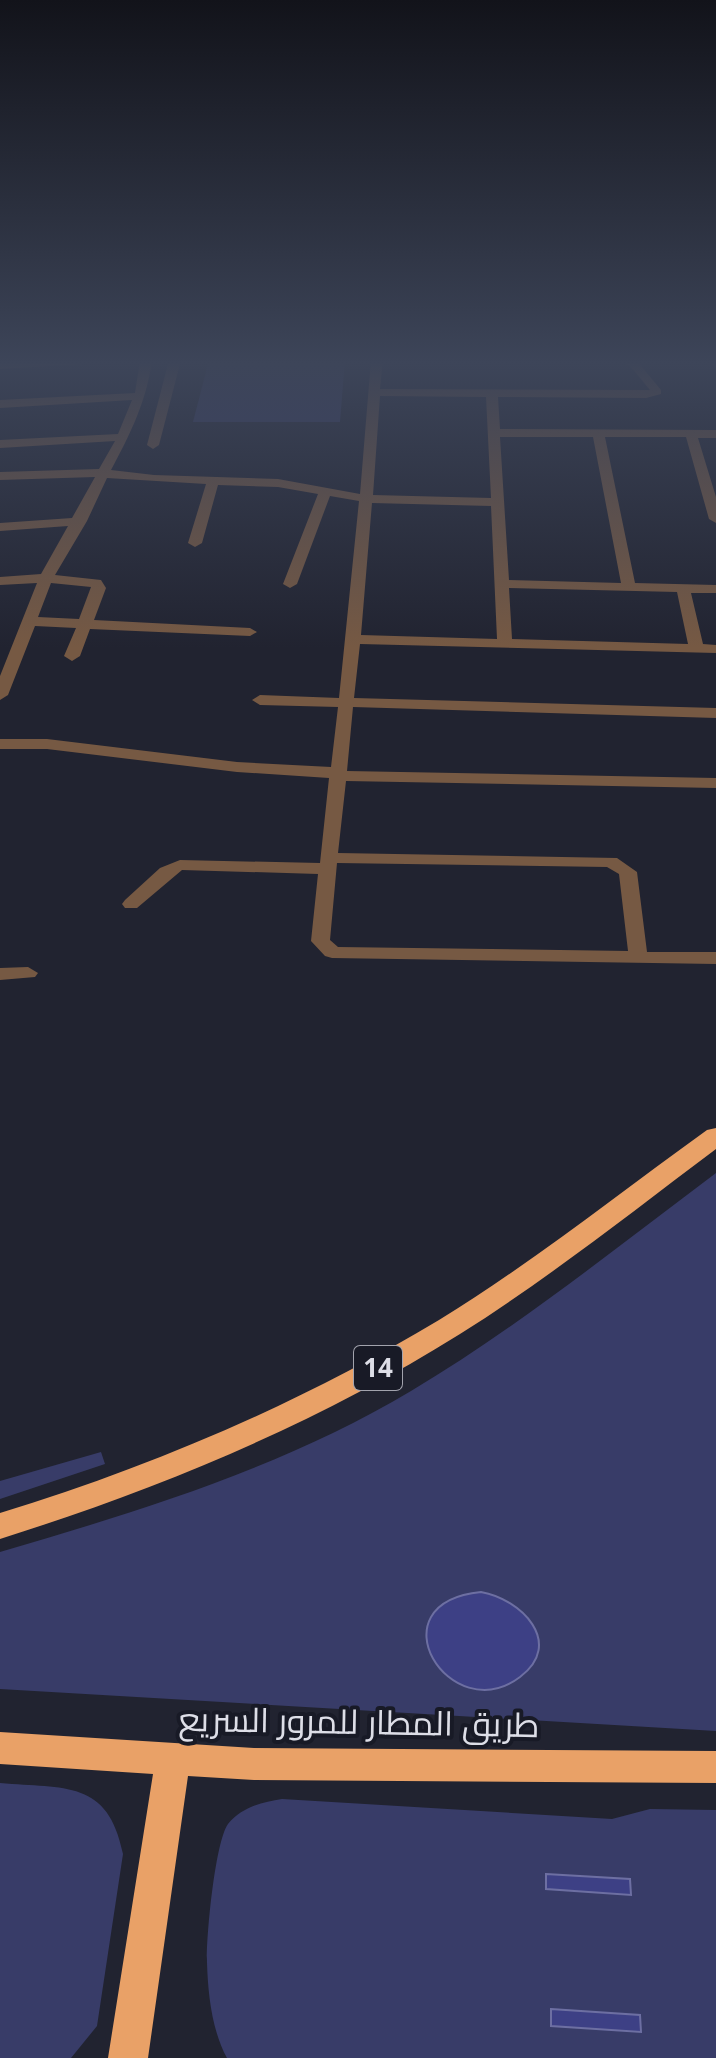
<svg xmlns="http://www.w3.org/2000/svg" width="716" height="2058" viewBox="0 0 716 2058" font-family="'Noto Sans',Cairo,sans-serif">
  <style>
    .green { fill: #383c68 }
    .water { fill: #3d4085; stroke: #6d6fa2; stroke-width: 2 }
    .lines { fill: none; stroke-linecap: round; stroke-linejoin: round }
    .street { fill: #765943; fill-rule: evenodd }
    .highway { fill: #e9a167; fill-rule: evenodd }
    .labels { text-anchor: middle; stroke-width: 8; stroke-linejoin: round; paint-order: stroke }
    .shield { fill: #181a26; stroke: #a2a3ad; stroke-width: 2 }
    .shield-label { font-size: 26px; font-weight: bold; fill: #dddee7 }
    .near-street-label { font-size: 34px; fill: #dddee7; stroke: #181a26 }
  </style>
  <rect width="100%" height="100%" fill="#212330"/>
  <g class="green">
    <polygon points="209,360 345,360 340,422 193,422"/>
    <path d="M716,1173V1731L0,1689V1552C140,1511 284,1467 411,1391C518,1327 616,1248 716,1173Z"/>
    <polygon points="101,1452 105,1464 0,1499 0,1481"/>
    <path d="M0,1783C65,1789 108,1779 123,1854L97,2026L71,2058H0Z"/>
    <path d="M282,1799L612,1819L650,1809L716,1810V2058H227C212,2031 208,1994 207,1963C206,1938 215,1842 228,1824C242,1807 262,1802 282,1799Z"/>
  </g>
  <g class="water">
    <path d="M481,1592C521,1599 565,1643 520,1677C450,1730 371,1603 481,1592Z"/>
    <polygon points="546,1874 630,1879 631,1895 546,1889"/>
    <polygon points="551,2009 640,2015 641,2032 551,2026"/>
  </g>
  <g class="lines">
    <g class="street">
      <polygon points="42,360 105,360 100,363 0,369 0,363"/>
      <path d="M140,360H152C147,400 130,435 111,470L154,475L278,479L360,494L371,360H383L380,389L650,390L630,366L615,360L638,362L661,390V394L646,398L498,397L500,429L716,430V438H698L716,497V523L709,519L686,437H605L635,583L716,585V593H691L703,644L716,645V653L360,644L354,698L716,708V718L353,707L347,771L716,778V788L346,781L338,853L617,858L637,872L647,952H716V964L332,958L325,956L311,941L318,874L182,870L137,908H125L122,904L125,900L160,868L180,860L320,863L329,778L237,772L47,749H0V739H47L237,762L331,767L338,707L260,705L252,700L260,695L339,698L359,501L330,496L297,584L290,588L283,584L318,494L278,487L218,485L202,543L195,547L188,543L206,484L107,478L87,521L55,575L101,580L106,588L94,620L250,628L257,632L250,636L90,629L80,656L72,661L64,656L76,628L35,626L8,695L0,700V676L37,583L0,585V577L41,574L68,526L0,531V523L72,518L95,477L0,480V472L99,469L115,441L0,448V440L118,434L132,400L0,408V400L135,393ZM380,396L486,397L491,498L373,495ZM500,437H593L621,583L509,580ZM372,503L491,506L497,639L361,635ZM51,583L91,587L79,619L38,617ZM509,588L677,592L688,644L512,639ZM337,863L607,867L619,874L628,951L338,947L330,940Z"/>
      <polygon points="169,360 181,360 159,445 153,449 147,445"/>
      <polygon points="707,360 716,360 716,368"/>
      <polygon points="28,967 38,973 35,977 0,980 0,968"/>
    </g>
    <g class="highway">
      <path d="M716,1128V1149C632,1212 549,1278 460,1334C316,1424 161,1488 0,1539V1513C153,1466 301,1403 439,1320C532,1263 618,1194 707,1130Z"/>
      <polygon points="0,1732 254,1748 716,1751 716,1783 254,1780 188,1776 148,2058 108,2058 153,1774 0,1764"/>
    </g>
  </g>
  <linearGradient id="sky" x2="0" y2="1"><stop stop-color="#12131a"/><stop offset="0.56" stop-color="#3d4559"/><stop offset="1" stop-color="#3d4559" stop-opacity="0"/></linearGradient>
  <rect width="716" height="648" fill="url(#sky)"/>
  <g class="labels">
    <rect class="shield" x="354" y="1346" width="48" height="44" rx="6"/>
    <g class="shield-label">
      <text x="378" y="1377">14</text>
    </g>
    <g class="near-street-label">
      <text transform="translate(359 1722) rotate(1)" y="12">طريق المطار للمرور السريع</text>
    </g>
  </g>
</svg>
